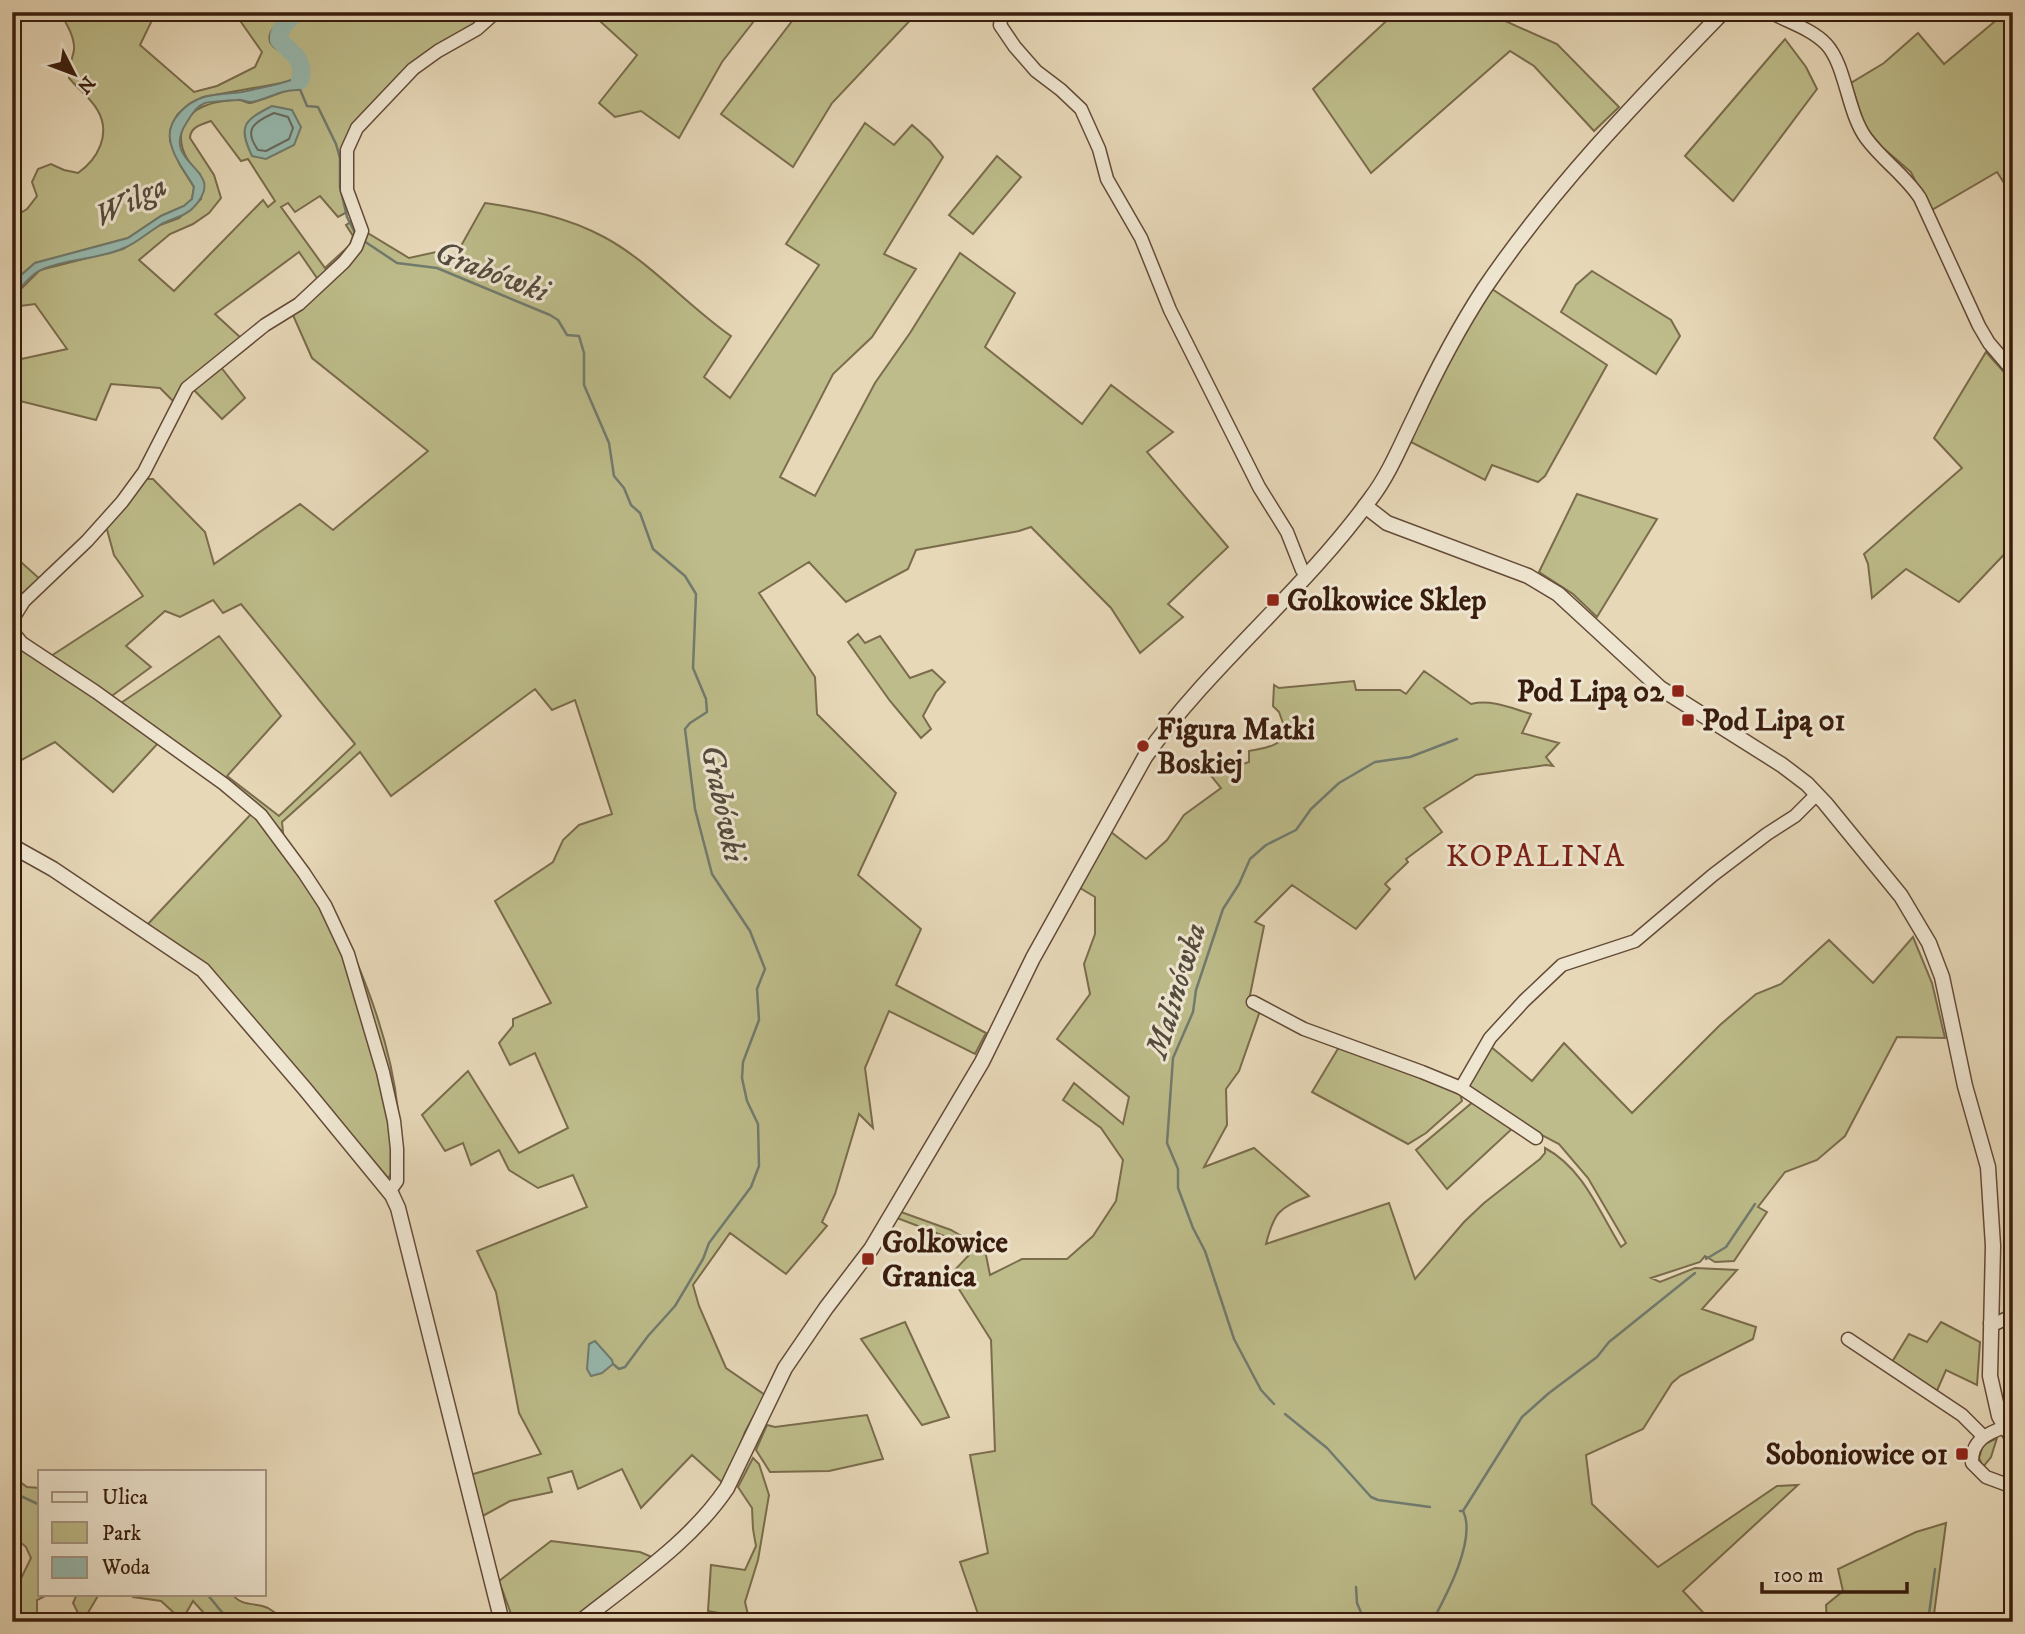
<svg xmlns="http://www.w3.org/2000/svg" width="2025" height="1634" viewBox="0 0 2025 1634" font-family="'IM FELL DW Pica',serif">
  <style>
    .green { fill: #bdbc8a; stroke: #7a6c4c; stroke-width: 2; fill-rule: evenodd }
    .water { fill: #97bab0; stroke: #717b6f; stroke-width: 2 }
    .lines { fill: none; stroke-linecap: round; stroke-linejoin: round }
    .shore { stroke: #686b5e; stroke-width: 2 }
    .stream { stroke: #717b6f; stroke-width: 2.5 }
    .river { stroke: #97bab0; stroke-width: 18 }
    .minor-casing { stroke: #644b38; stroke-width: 15 }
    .tertiary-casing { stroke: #644b38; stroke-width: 17 }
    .minor { stroke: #efe6d1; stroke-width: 12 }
    .tertiary { stroke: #efe6d1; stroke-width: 14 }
    .poi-dot { fill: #8f2418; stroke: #efe6d1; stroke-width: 2.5 }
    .labels { text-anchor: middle; stroke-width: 6; stroke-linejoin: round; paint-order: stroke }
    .poi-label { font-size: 30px; font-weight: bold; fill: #381c0d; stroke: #efe6d1; text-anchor: start }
    .water-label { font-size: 32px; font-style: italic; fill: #544b3e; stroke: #efe6d1 }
    .neighbourhood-label { font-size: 32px; letter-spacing: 2px; fill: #7a1f14; stroke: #efe6d1 }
  </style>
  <rect width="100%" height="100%" fill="#e7d8b8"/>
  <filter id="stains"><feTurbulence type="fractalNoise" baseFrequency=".00286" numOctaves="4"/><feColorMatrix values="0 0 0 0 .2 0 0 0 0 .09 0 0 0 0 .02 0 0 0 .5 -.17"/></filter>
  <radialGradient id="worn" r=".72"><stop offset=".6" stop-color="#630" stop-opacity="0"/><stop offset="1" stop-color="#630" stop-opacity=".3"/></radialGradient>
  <g class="green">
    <path d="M60,12H156L140,45L194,92L217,86L255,67L262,52L241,22L248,12H290C282,19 261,34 273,46C278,51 287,53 293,58L297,73L293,81L203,97L189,104L177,115L170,131V141L180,165L194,187L192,199L184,206L161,216L128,238L35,263L12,283V218L27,209L37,196L32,182L38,169L51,164L64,170L78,173C98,159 111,134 98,111C91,98 78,89 69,78C69,65 72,60 74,50C75,37 66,23 60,12Z"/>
    <path d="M301,12H480L483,16L467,30L439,46L348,136L351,210L338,217L320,196L295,212L288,203L281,207L325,268L350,245L353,236L346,225L354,220L359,233L355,245L319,281L299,252L215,314L242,339L186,385L173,401L160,388L111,384L96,420L12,399V361L67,349L35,304L12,307V293L22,288L40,270L123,249L160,225L179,218L201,199L200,174C175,153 172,117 207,105C215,102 230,100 239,100C243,100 246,103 249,103C255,103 299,86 306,82C311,55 295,54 285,38ZM211,121L241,161L248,159L275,201L268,207L263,200L174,291L139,260L170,234L193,224L209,213L221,198L214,175L190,138C190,127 202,124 211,121Z"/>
    <polygon points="590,12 761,12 722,62 679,138 641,111 615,117 599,103 637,55"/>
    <polygon points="799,12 918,12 832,103 793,167 721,114"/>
    <polygon points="1396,12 1496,12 1505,21 1557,44 1619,107 1594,131 1534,66 1510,51 1371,173 1313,89"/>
    <polygon points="2006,12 2013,12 2013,213 2006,186 1997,172 1930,211 1911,172 1882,147 1865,127 1851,83 1884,63 1918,33 1944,64"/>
    <polygon points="1785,39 1806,67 1817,89 1733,201 1685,156"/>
    <path d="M865,123L894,145L912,125L930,141L943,157L884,254L916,269L872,337L833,374L780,477L815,496L875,383L910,333L960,253L1015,293L985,347L1082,424L1111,385L1173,432L1147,452L1228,547L1168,604L1183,617L1140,653L1111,608L1031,527L1019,531L916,550L908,569L846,602L809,562L759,593L815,677L817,714L896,793L858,875L921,929L896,985L986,1033L975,1054L889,1011L865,1068L873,1128L859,1114L835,1194L822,1222L827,1226L786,1274L730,1233L693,1285L699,1306L726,1368L765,1395L745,1432L725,1485L692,1455L641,1508L622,1469L578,1489L572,1471L548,1478L552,1492L510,1501L481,1517L470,1475L541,1454L519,1413L496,1292L477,1251L587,1207L573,1175L538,1188L509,1170L499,1150L471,1165L463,1143L445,1151L422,1115L468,1071L519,1153L568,1128L535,1053L510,1065L499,1043L513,1026V1019L551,1003L495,901L553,862L563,840L579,825L612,814L575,700L552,710L535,689L391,796L360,752L282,822L283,832L223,781L118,705L219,636L281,716L227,776L279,816L355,744L241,604L223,613L213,600L180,617L165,611L126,646L151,667L109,698L48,658L143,596L114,555L106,526L144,479H153L205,532L214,564L300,504L333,530L428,451L312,358L292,313L366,232L409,258L436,252L452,262L485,203C526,209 567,217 604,237C649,261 688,306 731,336L704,377L730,398L819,265L786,244Z"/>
    <polygon points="997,156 1021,177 973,234 949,215"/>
    <polygon points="1592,271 1671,320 1680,336 1656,374 1561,312 1576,285"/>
    <polygon points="1489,287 1607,365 1545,476 1538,482 1492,465 1485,480 1411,442 1409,435"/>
    <polygon points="1986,352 2013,382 2013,545 1959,602 1906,569 1872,598 1868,564 1864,554 1962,468 1934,438"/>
    <polygon points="220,366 245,398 222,419 193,389"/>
    <polygon points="1577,494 1657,519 1597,617 1573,594 1539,572"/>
    <polygon points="12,554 41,580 12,614"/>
    <polygon points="858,634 865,643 880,636 910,678 932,670 945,682 936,692 923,716 931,729 921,738 890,701 848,642"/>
    <polygon points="12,636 161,740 113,792 55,742 12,765"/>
    <path d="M1424,671L1471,704C1492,699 1511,708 1531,714L1522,733L1559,743L1546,757L1553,766L1546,765L1476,775L1424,808L1442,832L1406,859L1408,862L1385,884L1390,889L1356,929L1292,885L1255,922L1264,926L1248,1005L1260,1011L1239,1071L1226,1089L1227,1125L1204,1167L1254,1148L1309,1196C1279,1208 1274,1212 1266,1244L1389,1203L1415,1279L1464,1222L1484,1203L1540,1159L1545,1153V1148C1584,1169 1599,1212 1621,1247L1626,1243L1588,1178L1559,1144L1530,1129L1465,1086L1490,1046L1532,1081L1564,1043L1632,1113L1720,1025L1756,994L1781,984L1829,940L1873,983L1913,937L1932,983L1945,1038L1897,1037L1845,1136L1817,1160L1785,1172L1758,1207L1767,1212L1734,1261L1715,1262L1705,1256L1700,1262L1651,1278L1660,1282L1695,1268L1737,1270L1702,1309L1756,1327L1753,1339L1680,1376L1672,1383L1643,1429L1586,1455L1592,1504L1658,1567L1777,1486L1798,1485L1683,1591L1712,1622H949L978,1614L960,1562L988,1553L970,1455L995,1451L991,1340L950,1275L972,1252L952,1239L897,1218L901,1212L951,1230L985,1250L990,1275L1022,1259H1067L1093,1236L1116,1201L1123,1160L1101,1128L1063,1100L1074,1083L1123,1124L1129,1097L1057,1039L1090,994L1084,964L1095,934V897L1080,888L1111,832L1146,859L1167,840L1184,815L1221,788L1208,772L1228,761L1240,765L1249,762V751C1264,748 1278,747 1287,734L1279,712L1273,706L1274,685L1279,688L1354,681L1356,690H1400L1406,694Z"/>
    <polygon points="253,812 283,848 333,930 358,993 392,1122 394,1170 388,1178 220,980 148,924"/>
    <path d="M337,916C365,979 391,1042 398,1111Z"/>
    <polygon points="1339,1047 1460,1093 1462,1101 1426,1133 1408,1144 1312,1092"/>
    <polygon points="1474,1101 1514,1127 1447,1189 1416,1150"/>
    <polygon points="905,1322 949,1417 922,1425 861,1339"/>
    <polygon points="1941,1322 1980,1342 1977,1385 1946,1370 1936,1393 1892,1362 1909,1334 1927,1342"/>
    <polygon points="867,1415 883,1459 829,1471 770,1472 756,1450 767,1425 775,1427"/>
    <polygon points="1997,1438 1991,1457 1983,1467 1979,1458 1983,1445"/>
    <polygon points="753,1458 759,1464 769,1495 758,1560 745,1602 749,1619 754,1622 736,1622 736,1616 708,1611 711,1565 745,1570 756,1546 753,1529 752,1508 738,1487"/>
    <polygon points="12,1476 27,1487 40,1488 40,1594 49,1594 37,1600 37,1622 12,1622 12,1597 31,1558 26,1547 12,1535"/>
    <polygon points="1946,1523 1933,1622 1827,1622 1826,1605 1843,1591 1838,1569 1916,1532"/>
    <polygon points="551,1541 640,1552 652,1557 572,1622 514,1622 499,1581"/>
    <polygon points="77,1594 99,1594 85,1618 79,1615 73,1603"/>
    <path d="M130,1594H232C242,1607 255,1602 268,1608C275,1612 282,1618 288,1622H212L193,1601L181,1622H166L173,1612L161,1601L133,1597Z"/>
  </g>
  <g class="water">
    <path d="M290,12H300L286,31L284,39C297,54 311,56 306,82L299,90C281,89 268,99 252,102C247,103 243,99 237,100C231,100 209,102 205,103C197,106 191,115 187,122C157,167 232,167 193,208C183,218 171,218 160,225C147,233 137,243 124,248C98,260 67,258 41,270C29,275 24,288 12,293V283L35,263L128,238L161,216L184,206L192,199L194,187C186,173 172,156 170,139C167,120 187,102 204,97C216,93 229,94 242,92C259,88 278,85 294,79L297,73L296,55L277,49L270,42C270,28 280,21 290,12Z"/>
    <path d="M272,106L292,110L301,127L294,145L266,159L252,156C237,125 245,120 272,106Z"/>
    <polygon points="595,1341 612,1360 613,1364 602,1373 591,1376 587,1369 589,1344"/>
  </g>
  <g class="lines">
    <path class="shore" d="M274,113L288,117L293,128L289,139L266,151L258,150C243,129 254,122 274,113Z"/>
    <g class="stream">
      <polyline points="299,87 307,106 318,107 336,144 340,158 340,187 347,217 356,235"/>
      <polyline points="364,241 397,263 437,268 550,315 558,320 567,335 579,336 584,353 584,385 609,443 614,476 624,488 631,505 640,513 653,549 685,576 696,594 693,668 706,699 707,712 690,723 685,729 695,809 712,874 750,931 765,969 757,989 759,1020 743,1062 742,1078 747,1101 758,1124 759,1166 751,1187 709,1243 703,1259 675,1306 648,1336 625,1367 619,1369 613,1364"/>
      <polyline points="1706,1259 1726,1247 1755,1204"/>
      <polyline points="1274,1404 1261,1390 1234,1339 1205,1251 1193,1228 1178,1188 1178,1169 1167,1143 1173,1058 1193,1012 1196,990 1223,909 1239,884 1250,859 1266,845 1296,830 1311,809 1339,783 1375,762 1410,757 1457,739"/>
      <polyline points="1285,1414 1327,1448 1371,1497 1378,1500 1430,1507"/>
      <polyline points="12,1492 40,1505"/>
      <polyline points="1463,1511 1522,1417 1549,1393 1597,1357 1609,1342 1695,1273"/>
      <polyline points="1356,1587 1357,1603 1365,1622"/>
      <polyline points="207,1594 230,1622"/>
      <path d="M1432,1622C1446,1596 1477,1539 1463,1511H1460"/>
      <polyline points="1928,1622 1935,1569"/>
    </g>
    <path class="river" d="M297,12C288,20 278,28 279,40C291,52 306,60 300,80"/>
    <g class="minor-casing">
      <g id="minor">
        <polyline points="1005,12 1002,16 1000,25 1015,47 1036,71 1061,90 1081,109 1099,149 1107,179 1141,238 1170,310 1259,487 1287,532 1302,570 1307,575"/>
        <path d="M1770,12C1788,22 1812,29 1826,44C1846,65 1847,112 1866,138C1882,160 1905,175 1920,198L1979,326L1989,343L2013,371"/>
        <polyline points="12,620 24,601 87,541 122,502 144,472 187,388 265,325 299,304 344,262 356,247 362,231 347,190 347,150 357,128 413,69 438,51 477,29 496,12"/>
        <polyline points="12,631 22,643 96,692 224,784 261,815 304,873 325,905 348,954 383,1072 394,1121 397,1149 397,1181 389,1192"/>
        <polyline points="1253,1002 1304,1029 1422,1072 1461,1088 1536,1138"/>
        <polyline points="1461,1088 1490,1038 1524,1001 1562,965 1635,941 1713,875 1767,834 1795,816 1817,794"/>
        <polyline points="1990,1323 1997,1323 2013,1315"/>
        <polyline points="1848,1339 1962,1415 1983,1436"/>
        <path d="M2005,1427C1987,1433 1971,1441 1972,1463L1986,1477L2013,1487"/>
      </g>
    </g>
    <g class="tertiary-casing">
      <g id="tertiary">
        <polyline points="1365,506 1387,523 1528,576 1558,594 1660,688 1782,765 1807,784 1825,803 1901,896 1929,943 1942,977 1965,1086 1988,1167 1993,1246 1990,1376 1999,1416 2013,1439"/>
        <polyline points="12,846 53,869 203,970 305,1089 392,1195 398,1208 502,1622"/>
        <path d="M580,1622C631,1581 690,1543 727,1488L785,1368L826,1308L871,1249L982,1062L1033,958L1145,757C1211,664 1304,591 1371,498C1390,473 1402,442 1416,414C1436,371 1458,329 1484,289C1553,187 1638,100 1723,12"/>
      </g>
    </g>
    <use href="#minor" class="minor"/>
    <use href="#tertiary" class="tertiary"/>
  </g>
  <g class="poi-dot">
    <rect x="1266" y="593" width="14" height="14" rx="3.5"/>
    <rect x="1671" y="684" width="14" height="14" rx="3.5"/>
    <rect x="1681" y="713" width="14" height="14" rx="3.5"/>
    <circle cx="1143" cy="746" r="7"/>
    <rect x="861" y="1252" width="14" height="14" rx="3.5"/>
    <rect x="1955" y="1447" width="14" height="14" rx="3.5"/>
  </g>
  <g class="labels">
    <g class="poi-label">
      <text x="1287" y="610">Golkowice Sklep</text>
      <text x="1664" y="701" text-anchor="end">Pod Lipą 02</text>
      <text x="1702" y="730">Pod Lipą 01</text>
      <text x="1157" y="739">Figura Matki<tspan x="1157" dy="34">Boskiej</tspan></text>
      <text x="882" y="1252">Golkowice<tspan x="882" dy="34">Granica</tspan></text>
      <text x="1948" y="1464" text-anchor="end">Soboniowice 01</text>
    </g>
    <g class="water-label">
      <text transform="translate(130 200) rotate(-27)" y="11">Wilga</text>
      <text transform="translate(492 271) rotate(21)" y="11">Grabówki</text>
      <text transform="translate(724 803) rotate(78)" y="11">Grabówki</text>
      <text transform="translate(1175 990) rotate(-73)" y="11">Malinówka</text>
    </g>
    <g class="neighbourhood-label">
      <text x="1536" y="866">KOPALINA</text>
    </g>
  </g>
  <rect width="2025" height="1634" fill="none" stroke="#e7d8b8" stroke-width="42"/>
  <rect x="14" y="14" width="1997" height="1606" fill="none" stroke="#381c0d" stroke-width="3.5"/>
  <rect x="21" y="21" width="1983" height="1592" fill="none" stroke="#381c0d" stroke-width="2"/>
  <rect x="38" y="1470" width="228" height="126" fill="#efe6d1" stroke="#a69583" stroke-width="2"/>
  <rect x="52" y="1492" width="35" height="10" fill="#efe6d1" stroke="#a69583" stroke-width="2"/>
  <text x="102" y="1504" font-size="21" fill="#381c0d">Ulica</text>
  <rect x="52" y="1522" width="35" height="21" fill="#bdbc8a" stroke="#a69583" stroke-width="2"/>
  <text x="102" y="1540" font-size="21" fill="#381c0d">Park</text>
  <rect x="52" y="1557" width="35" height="21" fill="#97bab0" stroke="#a69583" stroke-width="2"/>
  <text x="102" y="1574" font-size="21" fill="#381c0d">Woda</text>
  <g transform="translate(74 74) rotate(132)" stroke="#efe6d1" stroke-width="5" paint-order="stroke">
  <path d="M0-5L12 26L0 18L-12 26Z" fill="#381c0d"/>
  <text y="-10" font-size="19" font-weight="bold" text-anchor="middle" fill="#381c0d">N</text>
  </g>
  <path d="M1762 1582v10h145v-10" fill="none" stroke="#381c0d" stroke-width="3.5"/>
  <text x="1773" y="1582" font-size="21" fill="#381c0d" stroke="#efe6d1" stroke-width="5" paint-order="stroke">100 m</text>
  <rect width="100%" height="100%" filter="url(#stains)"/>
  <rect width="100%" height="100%" fill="url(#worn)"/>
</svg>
